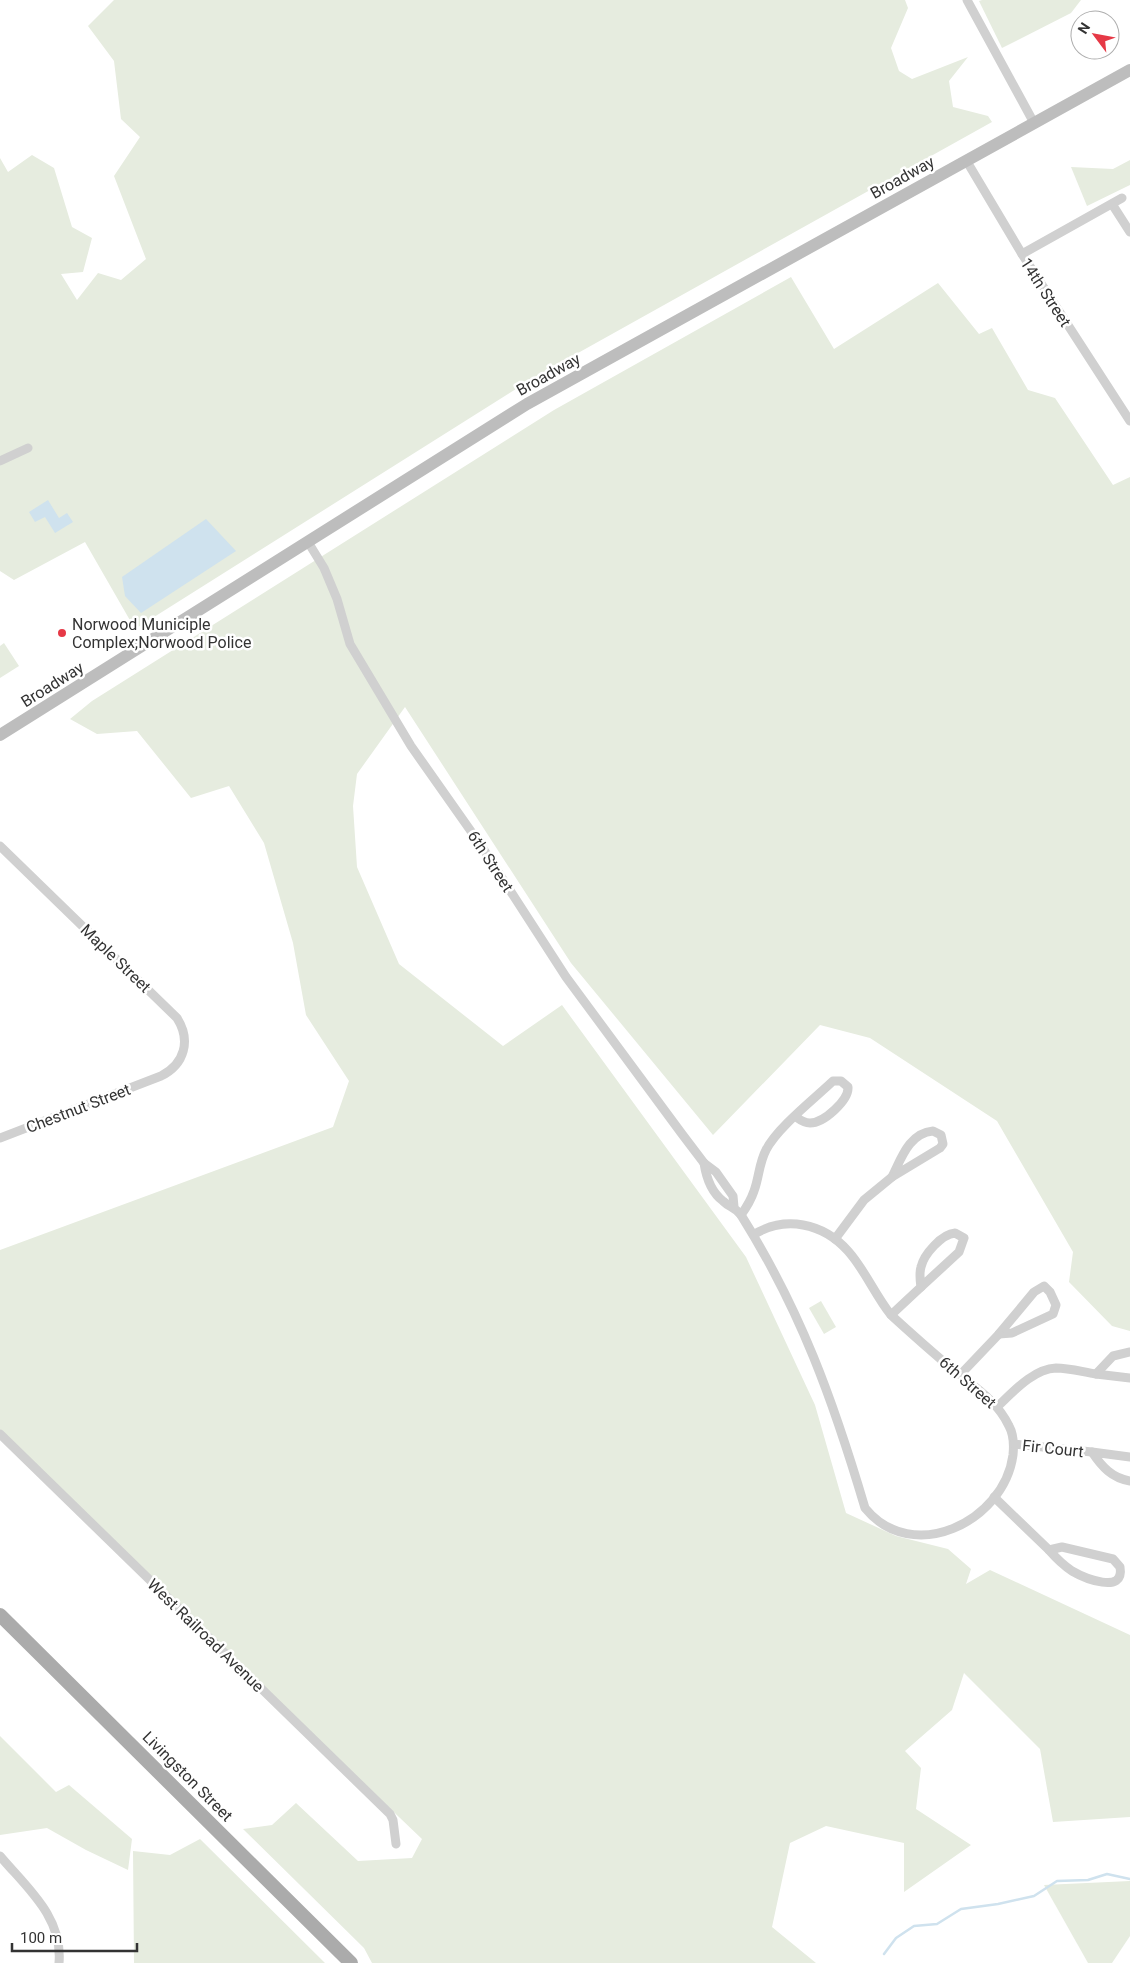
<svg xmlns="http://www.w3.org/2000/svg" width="1130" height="1963" viewBox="0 0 1130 1963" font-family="Roboto,sans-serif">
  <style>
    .green { fill: #e6ecdf }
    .water { fill: #cfe2ee }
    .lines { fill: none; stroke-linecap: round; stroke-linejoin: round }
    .stream { stroke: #cfe2ee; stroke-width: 2.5 }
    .street { stroke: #d0d0d0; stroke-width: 9 }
    .secondary { stroke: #bdbdbd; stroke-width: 12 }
    .primary { stroke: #ababab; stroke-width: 14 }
    .poi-dot { fill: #e63946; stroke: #fff; stroke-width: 2 }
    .labels { text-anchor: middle; stroke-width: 5; stroke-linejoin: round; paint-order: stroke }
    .street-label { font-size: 16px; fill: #333; stroke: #fff }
    .poi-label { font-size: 16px; fill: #333; stroke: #fff; text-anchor: start }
  </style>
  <rect width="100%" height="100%" fill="#fff"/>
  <g class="green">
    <polygon points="114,0 905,0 908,8 891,48 899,71 912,79 968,57 949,81 953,107 988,116 992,122 535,377 135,629 85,542 14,580 0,571 0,158 8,172 32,155 54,168 72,227 92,238 83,272 61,274 77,300 98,273 121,280 146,259 114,176 140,137 121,119 114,61 88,26"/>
    <polygon points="982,0 1081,0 1071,13 1002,48 979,1"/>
    <polygon points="1130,160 1130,185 1087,206 1071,167 1113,169"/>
    <polygon points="791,277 834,349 938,283 979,334 992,328 1028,390 1055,398 1113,485 1130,477 1130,1331 1112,1326 1069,1282 1073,1252 997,1121 870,1038 820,1025 713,1135 571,963 405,707 357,774 353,806 357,867 399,964 503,1046 562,1005 746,1257 815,1405 846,1513 896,1536 948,1549 971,1569 966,1584 990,1570 1130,1635 1130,1817 1053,1822 1040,1749 964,1673 952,1710 905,1751 921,1768 916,1809 971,1845 904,1892 904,1843 826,1826 790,1843 772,1927 816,1963 372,1963 364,1948 243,1829 272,1825 296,1803 358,1861 412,1858 422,1839 0,1436 0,1250 333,1127 349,1081 306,1015 293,943 264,843 229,786 191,798 137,731 97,734 70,719 92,701 554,410"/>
    <polygon points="4,643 19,666 0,678 0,646"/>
    <polygon points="821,1301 836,1327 824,1334 809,1308"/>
    <polygon points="0,1736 56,1792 69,1785 132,1839 128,1870 86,1850 47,1828 0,1835"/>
    <polygon points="200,1839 325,1963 134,1963 133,1851 170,1855"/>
    <polygon points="1130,1881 1130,1936 1112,1963 1088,1963 1044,1885"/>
  </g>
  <g class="water">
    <polygon points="48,500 59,518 67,513 73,522 55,533 45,517 35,522 29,512"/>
    <polygon points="206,519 236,551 141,613 125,596 122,577"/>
  </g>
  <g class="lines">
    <polyline class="stream" points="884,1954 896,1938 914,1926 937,1924 961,1909 998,1904 1034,1896 1057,1881 1088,1880 1107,1874 1130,1879"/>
    <g class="street">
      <polyline points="967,0 1034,123"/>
      <polyline points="966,160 1022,254 1130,421"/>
      <polyline points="1112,204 1130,232"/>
      <polyline points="1022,254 1122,198"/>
      <polyline points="0,461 28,448"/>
      <polyline points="308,542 324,568 337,599 350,644 411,746 480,844 566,977 682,1134 704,1163 716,1172 733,1196 734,1207"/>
      <path d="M0,846L177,1018C191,1040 185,1064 161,1076L0,1138"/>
      <path d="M933,1131L941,1135L943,1144L940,1148L892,1177C901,1159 909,1133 933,1131Z"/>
      <path d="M704,1163C706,1176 711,1192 723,1201C730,1208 734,1206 741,1215C801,1311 833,1400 865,1508C912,1566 1004,1522 1013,1455C1014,1445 1014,1435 1009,1426C998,1403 979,1390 960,1375C936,1356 913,1335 891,1315C875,1295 865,1270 848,1251C823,1223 785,1215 753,1235"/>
      <path d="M741,1215C746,1208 751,1200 754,1191C759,1178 759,1163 766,1150C777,1128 814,1099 833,1081H841L848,1087C849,1100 824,1123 810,1123C804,1123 800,1120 796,1117"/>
      <path d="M955,1233L964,1238L959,1252L921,1287C920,1280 919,1274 921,1267C924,1254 942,1234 955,1233Z"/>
      <polyline points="835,1239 864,1200 892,1177"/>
      <polygon points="1044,1286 1050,1292 1056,1305 1053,1314 1012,1333 999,1334 1034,1292"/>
      <polyline points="891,1315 921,1287"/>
      <polyline points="1130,1352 1113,1356 1096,1374 1130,1378"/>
      <polyline points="960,1375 999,1334"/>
      <path d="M997,1407C1013,1392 1033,1369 1056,1368C1069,1368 1083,1372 1096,1374"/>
      <polyline points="0,1434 390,1814 393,1820 396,1844"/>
      <polyline points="1014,1444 1092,1452"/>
      <path d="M1130,1457L1092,1452C1102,1467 1112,1478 1130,1481"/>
      <polyline points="994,1497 1049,1550"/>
      <path d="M1062,1547L1113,1559L1120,1567C1125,1595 1084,1578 1072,1571C1063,1565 1056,1558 1049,1550Z"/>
      <path d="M0,1856C27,1888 63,1917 59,1963"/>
    </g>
    <polyline class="secondary" points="0,735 527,404 1130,70"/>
    <polyline class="primary" points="0,1615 351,1963"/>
  </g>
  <circle class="poi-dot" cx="62" cy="633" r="5"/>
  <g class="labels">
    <g class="street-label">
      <text transform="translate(902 177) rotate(-29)" y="6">Broadway</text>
      <text transform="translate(1046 292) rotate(57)" y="6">14th Street</text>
      <text transform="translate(548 374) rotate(-29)" y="6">Broadway</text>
      <text transform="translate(52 684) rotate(-32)" y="6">Broadway</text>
      <text transform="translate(491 861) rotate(57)" y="6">6th Street</text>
      <text transform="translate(116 958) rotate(44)" y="6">Maple Street</text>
      <text transform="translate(78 1108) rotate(-21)" y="6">Chestnut Street</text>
      <text transform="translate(968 1382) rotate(41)" y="6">6th Street</text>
      <text transform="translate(1053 1448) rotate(6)" y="6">Fir Court</text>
      <text transform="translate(206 1635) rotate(44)" y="6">West Railroad Avenue</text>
      <text transform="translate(188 1776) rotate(45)" y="6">Livingston Street</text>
    </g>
    <g class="poi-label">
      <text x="72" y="630">Norwood Municiple<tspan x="72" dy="18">Complex;Norwood Police</tspan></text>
    </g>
  </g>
  <g transform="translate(1095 35) rotate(302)"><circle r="24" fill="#ffffff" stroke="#adadad"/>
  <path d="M0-4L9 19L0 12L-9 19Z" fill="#e63946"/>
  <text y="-8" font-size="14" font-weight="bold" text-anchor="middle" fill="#333333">N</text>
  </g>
  <path d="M12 1943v8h125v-8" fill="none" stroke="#333333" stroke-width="2.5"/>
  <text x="20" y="1943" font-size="15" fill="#333333" stroke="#ffffff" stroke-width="4" paint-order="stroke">100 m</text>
</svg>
